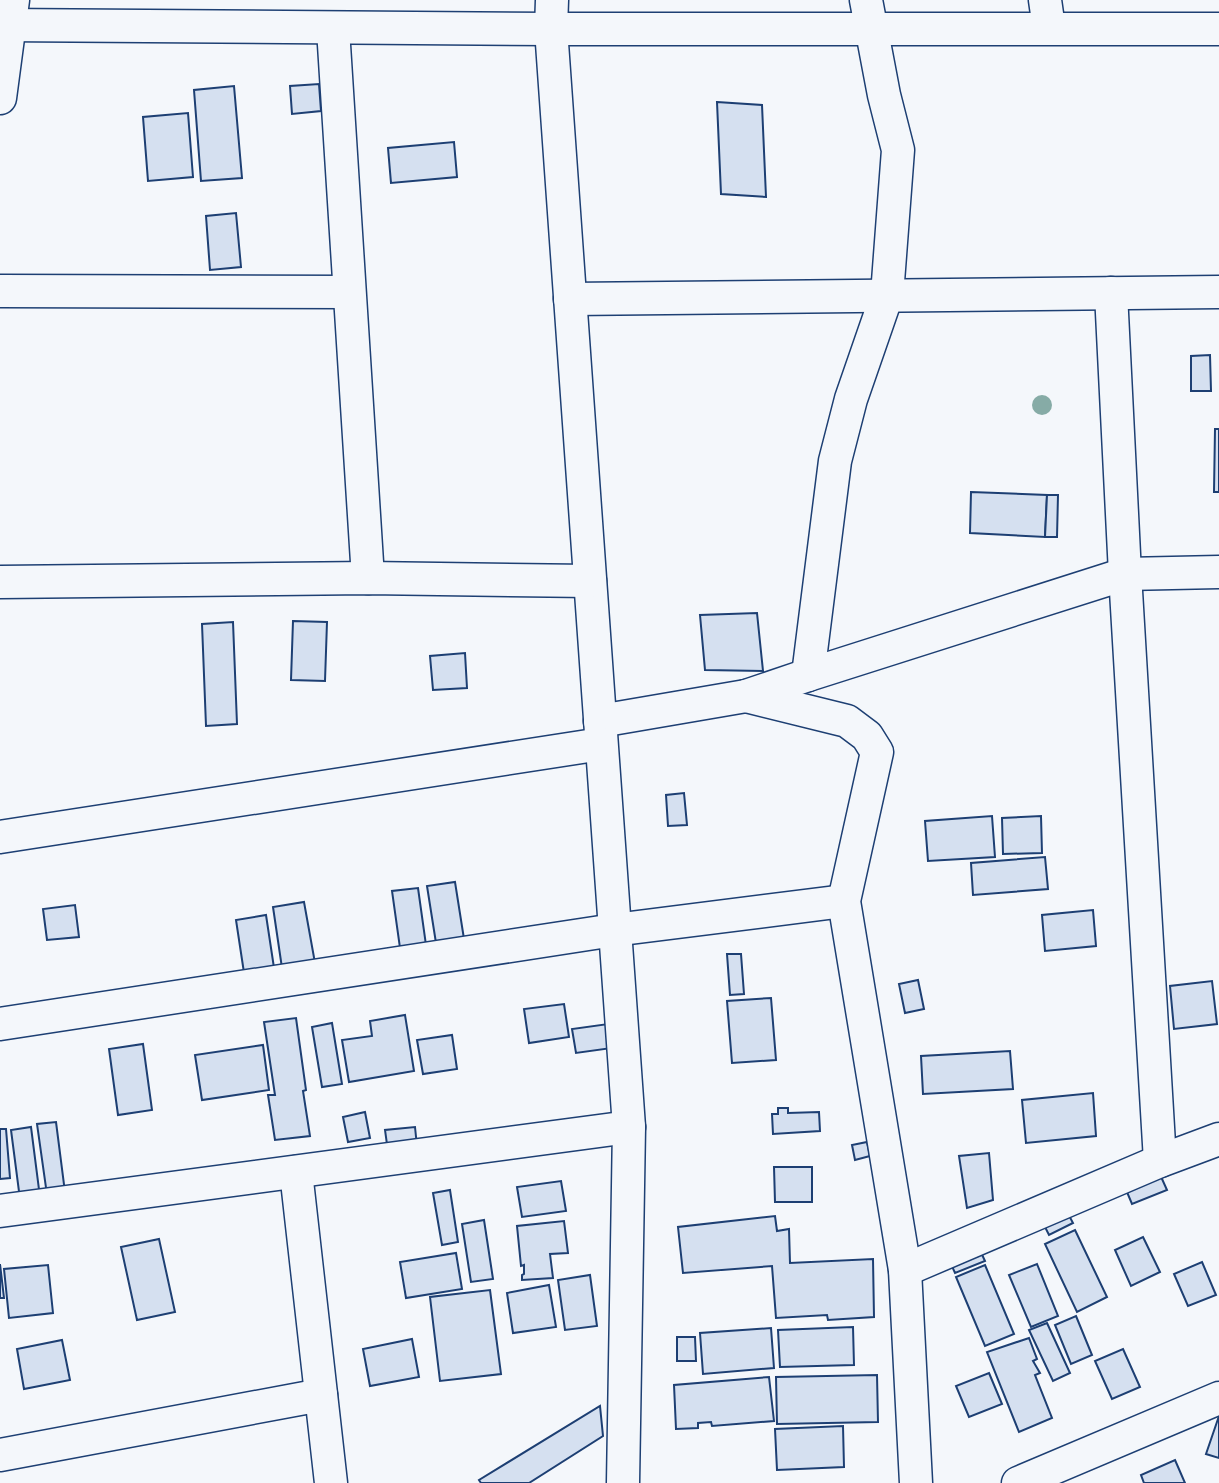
<svg xmlns="http://www.w3.org/2000/svg" width="1219" height="1483" viewBox="0 0 1219 1483" font-family="Manrope,sans-serif">
  <style>
    .building { fill: #d5e0f0; stroke: #1d3f73; stroke-width: 2 }
    .lines { fill: none; stroke-linecap: round; stroke-linejoin: round }
    .minor-casing { stroke: #1d3f73; stroke-width: 35 }
    .minor { stroke: #f4f7fb; stroke-width: 32 }
    .tree { fill: #86aba6 }
  </style>
  <rect width="100%" height="100%" fill="#f4f7fb"/>
  <g class="building">
    <polygon points="319,84 321,111 292,114 290,86"/>
    <polygon points="234,86 242,178 201,181 194,90"/>
    <polygon points="717,102 762,105 766,197 721,194"/>
    <polygon points="188,113 193,177 148,181 143,117"/>
    <polygon points="454,142 457,177 391,183 388,148"/>
    <polygon points="236,213 241,267 210,270 206,216"/>
    <polygon points="1210,355 1211,391 1191,391 1191,356"/>
    <polygon points="1215,429 1219,429 1219,492 1214,492"/>
    <polygon points="971,492 1047,495 1045,537 970,533"/>
    <polygon points="1047,495 1058,495 1057,537 1045,537"/>
    <polygon points="757,613 763,671 705,670 700,615"/>
    <polygon points="293,621 327,622 325,681 291,680"/>
    <polygon points="233,622 237,724 206,726 202,624"/>
    <polygon points="465,653 467,688 433,690 430,656"/>
    <polygon points="684,793 687,825 668,826 666,795"/>
    <polygon points="992,816 995,857 928,861 925,821"/>
    <polygon points="1041,816 1042,853 1003,854 1002,818"/>
    <polygon points="1045,857 1048,889 973,895 971,863"/>
    <polygon points="455,882 464,939 436,943 427,886"/>
    <polygon points="418,888 426,945 400,948 392,891"/>
    <polygon points="304,902 315,963 282,968 273,907"/>
    <polygon points="75,905 79,937 47,940 43,909"/>
    <polygon points="1093,910 1096,946 1045,951 1042,915"/>
    <polygon points="266,915 276,981 246,986 236,920"/>
    <polygon points="727,954 741,954 744,994 730,995"/>
    <polygon points="918,980 924,1009 905,1013 899,984"/>
    <polygon points="1212,981 1217,1024 1174,1029 1170,986"/>
    <polygon points="771,998 776,1060 732,1063 727,1001"/>
    <polygon points="564,1004 569,1037 529,1043 524,1009"/>
    <polygon points="405,1015 414,1071 349,1082 342,1040 372,1036 370,1021"/>
    <polygon points="296,1018 306,1090 303,1091 310,1136 275,1140 268,1095 275,1095 264,1022"/>
    <polygon points="332,1023 342,1084 322,1087 312,1027"/>
    <polygon points="608,1024 612,1048 576,1053 572,1029"/>
    <polygon points="452,1035 457,1069 423,1074 417,1040"/>
    <polygon points="143,1044 152,1110 118,1115 109,1049"/>
    <polygon points="263,1045 269,1090 202,1100 195,1055"/>
    <polygon points="1010,1051 1013,1089 923,1094 921,1056"/>
    <polygon points="1093,1093 1096,1136 1026,1143 1022,1100"/>
    <polygon points="778,1108 788,1108 788,1113 819,1112 820,1131 773,1134 772,1114 778,1114"/>
    <polygon points="365,1112 370,1138 348,1142 343,1117"/>
    <polygon points="56,1122 66,1200 48,1202 37,1124"/>
    <polygon points="31,1127 41,1205 21,1207 11,1130"/>
    <polygon points="415,1127 418,1156 389,1159 385,1130"/>
    <polygon points="0,1129 6,1129 10,1178 0,1179"/>
    <polygon points="867,1142 870,1156 855,1160 852,1145"/>
    <polygon points="989,1153 993,1200 967,1208 959,1156"/>
    <polygon points="774,1167 812,1167 812,1202 775,1202"/>
    <polygon points="1158,1170 1167,1190 1132,1204 1124,1185"/>
    <polygon points="561,1181 566,1211 522,1217 517,1187"/>
    <polygon points="450,1190 458,1242 442,1245 433,1193"/>
    <polygon points="1064,1206 1073,1223 1049,1235 1040,1217"/>
    <polygon points="775,1216 777,1231 789,1229 790,1263 873,1259 874,1317 828,1320 827,1315 776,1318 772,1266 683,1273 678,1227"/>
    <polygon points="484,1220 493,1279 471,1282 462,1224"/>
    <polygon points="564,1221 568,1253 550,1254 553,1278 522,1280 522,1275 524,1274 524,1265 521,1266 517,1226"/>
    <polygon points="1075,1230 1107,1297 1077,1312 1045,1244"/>
    <polygon points="1143,1237 1160,1272 1131,1286 1115,1250"/>
    <polygon points="159,1239 175,1312 137,1320 121,1247"/>
    <polygon points="978,1246 985,1261 955,1273 948,1257"/>
    <polygon points="456,1253 462,1289 406,1298 400,1262"/>
    <polygon points="1202,1262 1216,1295 1188,1306 1174,1274"/>
    <polygon points="0,1264 4,1298 0,1298"/>
    <polygon points="1037,1264 1058,1316 1031,1327 1009,1275"/>
    <polygon points="48,1265 53,1313 9,1318 4,1269"/>
    <polygon points="985,1265 1014,1334 985,1346 956,1277"/>
    <polygon points="590,1275 597,1326 565,1330 558,1280"/>
    <polygon points="549,1285 556,1327 513,1333 507,1293"/>
    <polygon points="490,1290 501,1374 440,1381 430,1297"/>
    <polygon points="1076,1316 1092,1355 1071,1364 1055,1325"/>
    <polygon points="1047,1323 1070,1373 1053,1381 1029,1330"/>
    <polygon points="853,1327 854,1365 780,1367 778,1330"/>
    <polygon points="771,1328 774,1368 703,1374 700,1333"/>
    <polygon points="677,1337 695,1337 696,1361 677,1361"/>
    <polygon points="1029,1338 1037,1359 1033,1361 1040,1373 1035,1375 1052,1418 1019,1432 987,1352"/>
    <polygon points="412,1339 419,1377 370,1386 363,1349"/>
    <polygon points="62,1340 70,1380 24,1389 17,1349"/>
    <polygon points="1123,1349 1140,1387 1112,1399 1095,1361"/>
    <polygon points="989,1373 1002,1404 969,1417 956,1386"/>
    <polygon points="877,1375 878,1422 777,1424 776,1377"/>
    <polygon points="769,1377 774,1421 712,1426 711,1422 698,1423 698,1428 676,1429 674,1385"/>
    <polygon points="600,1406 603,1436 529,1483 481,1483 479,1480"/>
    <polygon points="1219,1416 1219,1458 1206,1454"/>
    <polygon points="843,1426 844,1467 777,1470 775,1429"/>
    <polygon points="1175,1460 1185,1483 1144,1483 1141,1475"/>
  </g>
  <g class="lines">
    <g class="minor-casing">
      <g id="minor">
        <polyline points="552,0 551,29 629,1127 623,1483"/>
        <polyline points="1045,0 1049,28"/>
        <polyline points="0,25 551,29 1219,29"/>
        <polyline points="333,29 368,578"/>
        <polyline points="0,98 13,0"/>
        <polyline points="0,291 349,292"/>
        <polyline points="1111,293 1125,574 1160,1161"/>
        <polyline points="570,299 1219,292"/>
        <polyline points="0,582 368,578 590,581"/>
        <polyline points="808,675 835,461 851,399 887,295 898,150 884,95 866,0"/>
        <polyline points="746,696 847,721 867,736 877,752 844,901 905,1270 916,1483"/>
        <polyline points="600,721 746,696 808,675 1125,574 1219,572"/>
        <polyline points="0,837 601,744"/>
        <polyline points="0,1024 614,930 844,901"/>
        <polyline points="296,1172 331,1483"/>
        <polyline points="0,1211 629,1127"/>
        <polyline points="905,1270 1160,1161 1219,1139"/>
        <polyline points="0,1455 321,1395"/>
        <polyline points="1018,1483 1219,1398"/>
      </g>
    </g>
    <use href="#minor" class="minor"/>
  </g>
  <circle class="tree" cx="1042" cy="405" r="10"/>
</svg>
